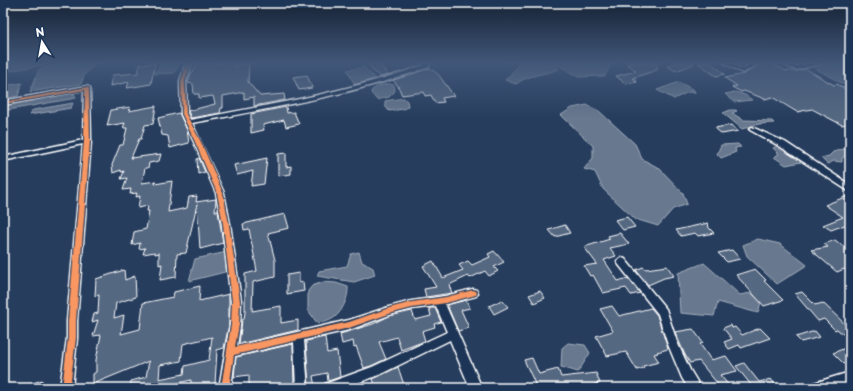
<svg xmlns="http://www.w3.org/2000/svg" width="853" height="391" viewBox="0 0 853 391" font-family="'Playpen Sans',sans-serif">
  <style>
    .water { fill: #67788e; stroke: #a4aebb }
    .building { fill: #556781; stroke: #fff; fill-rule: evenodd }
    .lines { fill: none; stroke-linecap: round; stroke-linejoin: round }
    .minor-casing { stroke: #fff; stroke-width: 3 }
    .tertiary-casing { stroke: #fff; stroke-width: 3 }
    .minor { fill: #1d3557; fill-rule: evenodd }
    .tertiary { fill: #1d3557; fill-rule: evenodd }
    .cycleway-casing { stroke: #1d3557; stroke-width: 2 }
    .cycleway { fill: #f99763; fill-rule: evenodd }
  </style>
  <rect width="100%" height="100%" fill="#263d5e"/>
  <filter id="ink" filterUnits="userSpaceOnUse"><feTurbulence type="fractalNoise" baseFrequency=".025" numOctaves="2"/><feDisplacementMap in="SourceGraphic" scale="8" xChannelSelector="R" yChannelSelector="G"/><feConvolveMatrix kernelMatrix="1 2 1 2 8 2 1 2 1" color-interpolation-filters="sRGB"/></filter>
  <g filter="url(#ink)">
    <g class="water">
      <polygon points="3,63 53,63 3,72"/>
      <polygon points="64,63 97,63 85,74 81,84 30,92 39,69"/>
      <polygon points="161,63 180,63 174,73 154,74"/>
      <path d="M517,63H552L559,69C544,75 529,74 516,84L505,80L517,67Z"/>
      <polygon points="555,63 607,63 610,65 605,76 578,77"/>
      <polygon points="832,63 838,63 850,68 850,88 813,67"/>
      <polygon points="364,67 375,78 355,85 347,70"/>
      <polygon points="679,82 694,90 695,93 688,92 674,99 657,90"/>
      <polygon points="22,83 18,96 3,99 3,86"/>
      <polygon points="389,84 394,85 395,91 389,97 377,100 371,93 372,90 378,86"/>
      <polygon points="735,92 745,95 752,100 734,102 725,94"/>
      <polygon points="74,93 76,98 3,111 3,105"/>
      <polygon points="404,98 407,101 408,106 404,109 389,111 385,106 385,101"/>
      <polygon points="73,103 71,108 29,115 33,110"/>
      <polygon points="587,105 599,111 635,144 642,159 659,168 683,193 687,204 673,209 658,226 635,219 603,189 595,172 584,169 593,158 593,146 561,115 572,108"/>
      <polygon points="730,110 736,110 737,111 732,113 743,120 772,121 774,123 759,124 742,129 723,113"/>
      <polygon points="738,144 741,147 735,148 736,152 721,158 717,154 721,145"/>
      <polygon points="779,145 801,162 786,165 774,157 779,154 773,148"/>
      <polygon points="847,148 850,148 850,154 842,158 842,162 834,161 827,164 821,158 829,156 833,152"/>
      <polygon points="758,239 780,244 807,265 777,284 747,256 743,245"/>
      <polygon points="227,252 229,271 189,281 195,259"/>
      <polygon points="359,252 362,262 373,268 375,275 354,282 317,276 319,271 347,266 351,254"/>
      <polygon points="704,263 740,295 751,293 761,302 758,313 718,302 714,316 680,313 678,273"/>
      <path d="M323,282L336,283L348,287C349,297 341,316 330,320C327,322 322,322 317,323L308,310V291L312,286Z"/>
      <polygon points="568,343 585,345 590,353 578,372 561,367 562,348"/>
    </g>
    <g class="building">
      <polygon points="155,63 151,84 127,88 129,82 110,86 112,75 138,73 140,64"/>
      <polygon points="197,63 234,63 234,66 249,64 248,82 260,96 284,94 285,100 254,106 254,97 244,99 244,92 223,96 223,108 221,108 220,113 191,118 188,111 215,104 213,96 199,98 199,94 194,94 193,84 188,83 191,73 193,72"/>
      <polygon points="368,63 379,63 388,75 380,77 373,71"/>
      <polygon points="626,63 657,63 657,70 633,78 637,82 626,84 616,76 636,71"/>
      <polygon points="675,63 694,63 694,64 676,71 667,66"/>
      <polygon points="698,63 711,63 725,74 716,76"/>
      <polygon points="763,63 770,63 786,71 796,71 806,69 834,85 837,84 850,92 850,123 842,125 812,109 797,112 772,97 765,99 744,91 741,92 732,87 737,86 725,78 744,74"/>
      <polygon points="430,68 438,74 454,96 442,98 444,102 435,103 431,95 425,96 424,92 402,95 398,86 393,80"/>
      <polygon points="307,75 312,88 299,90 293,77"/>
      <polygon points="156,106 153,124 145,125 141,139 139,139 131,158 161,154 159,161 149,163 148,168 145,168 142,183 156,181 155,184 172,181 168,212 187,208 189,197 197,196 196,202 216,199 215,211 218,211 223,243 200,249 197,204 186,253 177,254 176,277 160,280 162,264 159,265 159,253 155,254 155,252 143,254 145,248 139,249 140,243 132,245 134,232 146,229 149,211 147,211 148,206 138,208 140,196 136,197 137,193 130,194 131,189 123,190 127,178 121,179 124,171 121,172 121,170 113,173 112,165 120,145 123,145 127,128 123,128 125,123 107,126 111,110 130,107 129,111"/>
      <polygon points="286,107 287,113 294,112 299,124 286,127 284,120 263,125 264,130 251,133 251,114"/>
      <polygon points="179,113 187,130 189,143 170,148 168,136 162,135 158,118"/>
      <polygon points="731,125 738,131 722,134 715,128"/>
      <polygon points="286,153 286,167 291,166 291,174 278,176 278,154"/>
      <polygon points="199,158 205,172 198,174 197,159"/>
      <polygon points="267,158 264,184 251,186 253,171 237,175 234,165"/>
      <polygon points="850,195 850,223 831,230 823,225 843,217 825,205"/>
      <polygon points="285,214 289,228 268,233 275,260 275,277 253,282 252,311 281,306 281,323 298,320 298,330 239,344 242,320 244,319 245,312 245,274 257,271 249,229 244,230 243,224"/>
      <polygon points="627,217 635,227 623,230 615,220"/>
      <polygon points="708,223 709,228 714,233 698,236 695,233 681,236 676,230"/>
      <polygon points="565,225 570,233 555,237 549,230"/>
      <polygon points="620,233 629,244 610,248 616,256 604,260 618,281 628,278 640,293 631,295 626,288 603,293 593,275 590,276 584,266 597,264 584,247 610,239 608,236"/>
      <polygon points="835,240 850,252 850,274 844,269 837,272 811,250 828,247 824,244"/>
      <polygon points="732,250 740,259 727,262 718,253"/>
      <polygon points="494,251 504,262 494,267 498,271 489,276 485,271 470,278 468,276 449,285 452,293 426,297 424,289 436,287 423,266 433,261 443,278 463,270 459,265 468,261 472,265 490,257 488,254"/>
      <polygon points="667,266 674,276 664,278 648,285 636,270 643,267 646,269"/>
      <polygon points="755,269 766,280 764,281 783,300 764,306 736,275"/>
      <path d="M124,270L125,280L135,276L136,297L116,303L114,318L124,315L121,334L140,329L143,303L173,297L174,292L200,286L199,301L229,294V325L224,348L217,350L215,384L198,388H191V380L158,388H130L131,381L146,377L149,361L93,384V374L96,372V360L101,335L93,336L98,320L92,322L94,314L98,313L99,295L95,296L96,279ZM212,337L209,360L185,366L184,374L159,379L160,365L181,361L183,344Z"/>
      <polygon points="299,273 299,283 303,282 304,291 287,294 287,275"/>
      <polygon points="540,291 545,298 534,303 529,295"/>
      <polygon points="802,292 815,305 823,303 850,329 850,340 837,329 835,330 824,319 818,321 795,294"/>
      <polygon points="466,300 470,308 461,310 469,328 458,331 447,305"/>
      <polygon points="502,300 508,307 494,314 489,306"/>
      <polygon points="612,306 619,316 651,308 657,315 668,349 657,352 658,353 654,354 659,362 643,366 644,368 637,370 626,352 607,356 596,336 613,331 600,309"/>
      <polygon points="429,308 435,308 441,322 434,324 435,327 422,331 425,341 401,350 397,337 379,342 386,359 371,366 364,368 356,346 354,347 353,341 342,344 340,334 373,324 389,316 412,311 415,320 431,316"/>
      <polygon points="731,325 732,328 735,327 742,335 760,328 770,338 741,348 739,345 729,349 724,342 732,339 723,328"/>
      <polygon points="693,329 703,343 700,344 711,360 726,356 737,371 720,375 731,388 721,388 699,361 690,363 685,355 675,332"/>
      <polygon points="815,331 820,337 801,342 796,337"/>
      <polygon points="325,337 327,353 337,351 340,377 328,381 327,373 313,376 315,387 309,388 306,341"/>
      <polygon points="293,344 294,388 249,388 249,375 234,377 236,357"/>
      <polygon points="850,346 850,370 833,353"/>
      <polygon points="532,358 539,374 558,369 561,377 596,373 600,383 595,384 596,388 537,388 524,360"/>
      <polygon points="744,363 759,382 771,379 778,388 746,388 746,386 751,385 736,366"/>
      <polygon points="398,367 404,385 394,388 392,384 376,388 373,379"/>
      <polygon points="42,380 41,388 21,388 21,387"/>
    </g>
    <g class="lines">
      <g class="minor-casing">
        <g id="minor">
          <path d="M186,63H192L186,81L187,114L190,120C269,105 348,92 424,65L423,63H429V67C352,95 272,108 192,123L224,193L230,224L241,301L240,325L237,346L349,320L389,307L412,301L446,296L473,289L476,290L478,293L476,296L445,304L482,388H470L450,340L379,375L344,388H323L325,384L372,367L447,332L436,306L412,309L389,315L349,330L304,340L308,388H296L294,342L235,356L231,388H219L230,325L231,301L222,224L216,193L194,142L181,114L180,81Z"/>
          <polygon points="724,63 732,63 743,69 751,63 758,63 743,73"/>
          <polygon points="780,63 789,63 796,66 810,63 822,63 796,70"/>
          <polygon points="87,86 90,88 91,141 77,321 77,338 72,388 60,388 67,338 67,321 83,144 3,161 3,157 83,140 84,90 3,105 3,101"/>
          <polygon points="752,127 785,142 850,185 850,192 779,146 750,130 749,129"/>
          <polygon points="622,258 625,259 666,309 677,342 690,370 701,388 688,388 682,378 667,342 658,314 619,265 617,262 619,259"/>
        </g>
      </g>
      <g class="tertiary-casing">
        <polygon id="tertiary" points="850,372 850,386 843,388 812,388 814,383"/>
      </g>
      <use href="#minor" class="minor"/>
      <use href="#tertiary" class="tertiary"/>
      <g class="cycleway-casing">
        <g id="cycleway">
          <polygon points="187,63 191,63 185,81 186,114 201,142 223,193 229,224 240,301 239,325 235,347 349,322 389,308 412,302 446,297 473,290 476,291 477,293 476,295 446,303 412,308 389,314 349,328 234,355 229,388 221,388 231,325 232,301 223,224 217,193 195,142 182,114 181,81"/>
          <polygon points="87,87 89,88 90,141 76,321 76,338 70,388 62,388 68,338 68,321 84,141 85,90 3,104 3,102"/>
        </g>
      </g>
      <use href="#cycleway" class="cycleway"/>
    </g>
  </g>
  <linearGradient id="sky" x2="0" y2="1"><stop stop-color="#152234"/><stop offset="0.53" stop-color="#415779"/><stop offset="1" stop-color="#415779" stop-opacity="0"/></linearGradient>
  <rect width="853" height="118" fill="url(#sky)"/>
  <rect width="853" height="391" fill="none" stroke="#1d3557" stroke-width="16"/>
  <rect x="8" y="8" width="837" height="375" fill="none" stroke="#fff" stroke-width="1.5" filter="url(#ink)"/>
  <g transform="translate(42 42) rotate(349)" stroke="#1d3557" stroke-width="3" paint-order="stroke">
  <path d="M0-3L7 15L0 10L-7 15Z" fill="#ffffff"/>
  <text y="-6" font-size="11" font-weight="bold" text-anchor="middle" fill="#ffffff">N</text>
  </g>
</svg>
